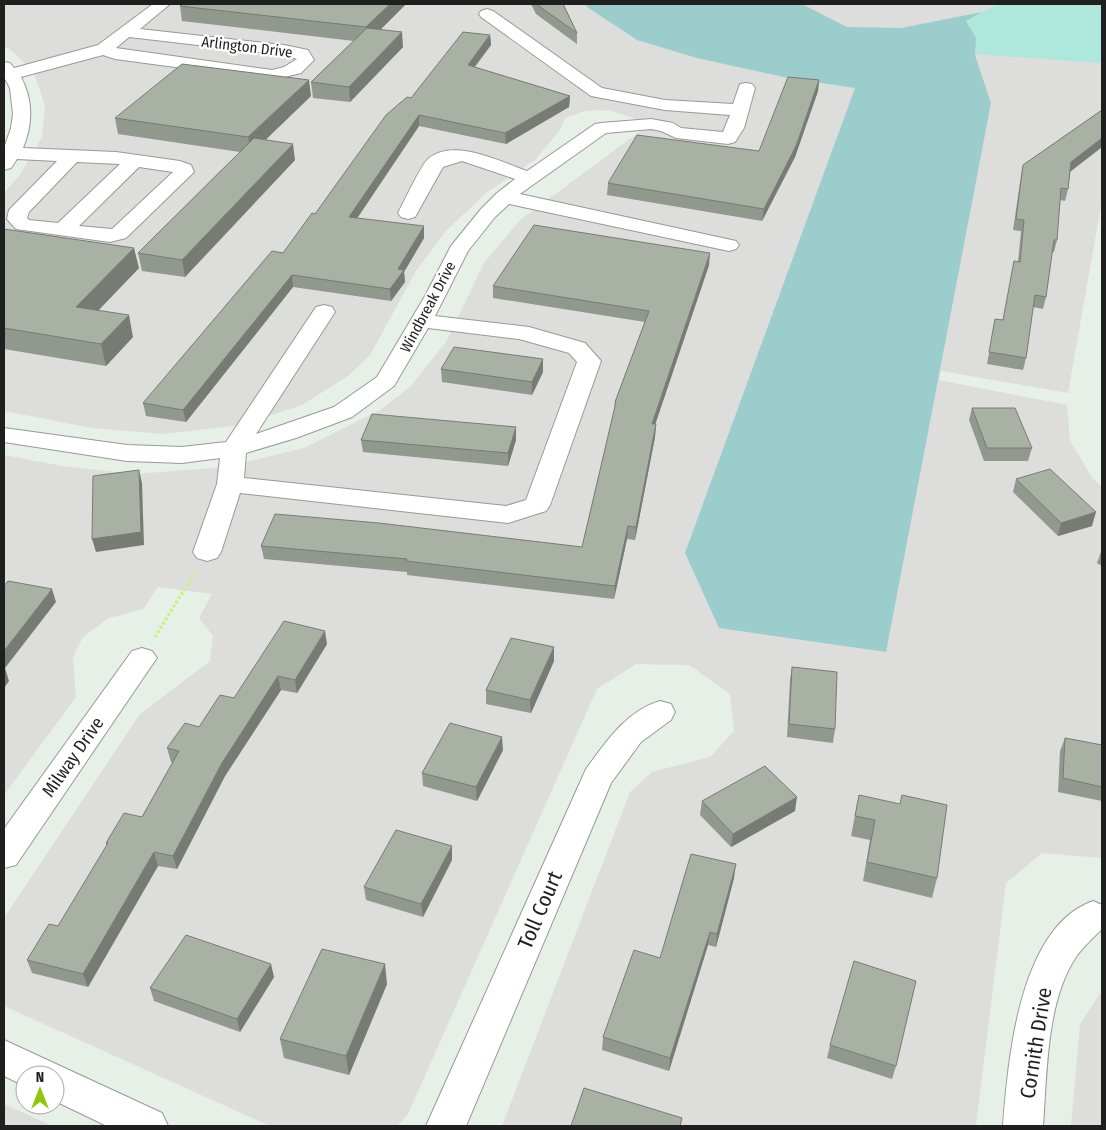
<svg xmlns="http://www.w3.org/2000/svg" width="1106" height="1130" viewBox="0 0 1106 1130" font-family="'Fira Sans Condensed',sans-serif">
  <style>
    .residential { fill: #dddddc }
    .grass { fill: #aee7dc }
    .forest { fill: #9ccdcd }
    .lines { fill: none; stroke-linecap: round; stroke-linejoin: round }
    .minor-casing { stroke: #999; stroke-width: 2 }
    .path { stroke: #c1f472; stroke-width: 3; stroke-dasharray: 2.5 2.5; stroke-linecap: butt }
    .minor { fill: #fff; fill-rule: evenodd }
    .wall { fill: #91988e }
    .shaded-wall { fill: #767c74 }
    .building { fill: #a9b1a5; stroke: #767c74 }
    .labels { text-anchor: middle; stroke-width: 4.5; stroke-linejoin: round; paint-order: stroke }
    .far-street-label { font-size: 15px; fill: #1f1f1f; stroke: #fff }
    .street-label { font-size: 18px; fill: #1f1f1f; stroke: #fff }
    .near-street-label { font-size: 21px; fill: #1f1f1f; stroke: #fff }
  </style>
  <rect width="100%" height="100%" fill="#e6f0e6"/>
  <g class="residential">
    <polygon points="4,4 1102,4 1102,200 1068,393 941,371 939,380 1067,405 1070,441 1093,479 1102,487 1102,858 1042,853 1006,883 976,1126 502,1126 630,792 652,772 710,757 734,731 730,694 689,665 636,664 597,689 408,1114 397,1126 270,1126 4,1006 4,918 140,714 210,661 213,636 199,618 212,594 158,587 143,609 109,618 83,637 73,657 76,697 4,795 4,455 62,466 134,474 226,467 304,448 380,410 410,387 446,342 484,263 520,220 642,130 636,119 609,110 585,111 565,118 560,130 536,159 486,193 446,231 416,271 370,355 348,376 302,405 241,425 163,434 92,428 4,411 4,193 20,175 42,137 45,106 34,73 12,51 4,46"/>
    <polygon points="1100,994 1102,994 1102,1126 1071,1126 1080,1024"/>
    <polygon points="4,1104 52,1126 4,1126"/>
  </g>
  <polygon class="grass" points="999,4 1102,4 1102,63 975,54 976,38 965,21"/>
  <polygon class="forest" points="586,4 802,4 847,27 901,28 982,12 966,21 976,38 975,55 991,103 886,652 719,628 685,553 855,88 788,78 697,58 637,40 587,7"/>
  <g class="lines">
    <g class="minor-casing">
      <g id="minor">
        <path d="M153,4H170L140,29L284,45L308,50L314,60L301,73L272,80L115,59L103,55L21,77C33,100 33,124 23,148L116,152L180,161L191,165L194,172L126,238L110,242L16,229L7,219L9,210L57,161L17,159L11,168L4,170V148L11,128L13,114L10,88L4,77V62L10,63L14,68L98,45ZM129,37L284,55L297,59L284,67L272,70L116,48ZM77,162L120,164L58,223L29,220L27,218L29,212ZM139,167L173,172L112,229L79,226Z"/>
        <path d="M487,9L493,11L602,88L665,100L733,104L740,84L746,83L752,84L755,88L744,128L735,142L728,144L676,138L661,131L651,129L606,133L520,194L736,241L739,245L736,249L729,251L509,204L495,217L468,251L435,316L529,327L585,343L601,361L550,505L546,511L508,523L240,493L221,552L217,558L207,561L197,558L193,552L217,484L220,458L182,463L127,461L4,442V428L127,445L182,447L226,442L316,307L324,305L332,307L335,312L256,434L334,407L377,377L425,296L451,246L481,209L497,193L515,179L462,161L443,167L415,217L408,219L401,217L398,213C404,202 421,165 428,159C453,137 501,162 527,171L595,124L601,123L651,119L673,123L681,128L723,132L730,115L665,110L591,96L481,17L479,14L481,11ZM428,328L519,339L569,353L577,362L526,500L506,506L244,478L246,453L296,438L352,417L394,386Z"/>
        <polygon points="142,648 152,651 157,658 152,665 16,865 4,868 4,829 132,651"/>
        <path d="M660,701L671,704L675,712L671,720L641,742L611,783L466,1126H426L586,769C606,742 626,711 660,701Z"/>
        <path d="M1093,901L1102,905V929C1093,938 1083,947 1076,957C1046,1002 1047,1074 1043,1126H1003C1008,1060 1019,927 1093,901Z"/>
        <polygon points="4,1040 162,1113 168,1126 107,1126 55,1101 55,1075 25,1075 25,1086 4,1076"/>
      </g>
    </g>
    <polyline class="path" points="155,637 195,572"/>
    <use href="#minor" class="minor"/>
  </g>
  <g class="wall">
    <polygon points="406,4 381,29 403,47 350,102 313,98 311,82 354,41 182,21 180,6"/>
    <polygon points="531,4 563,4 577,33 577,44 536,14"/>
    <polygon points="490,35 491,45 475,67 570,96 569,107 506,144 419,126 357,218 424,238 404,272 405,282 391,301 293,287 186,422 146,416 143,403 283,253 411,98"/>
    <polygon points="819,80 818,91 795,157 762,221 607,195 608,183 759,151"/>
    <polygon points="311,96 265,140 295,160 185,277 142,271 138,253 240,152 118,134 115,118"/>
    <polygon points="1102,110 1102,147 1070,172 1068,189 1065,201 1060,200 1057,240 1054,252 1052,252 1046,297 1043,309 1033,307 1026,358 1023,370 987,364 995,319 1003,320 1014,261 1018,262 1021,231 1013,230 1021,176 1023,165"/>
    <polygon points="4,229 139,268 99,310 133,337 106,366 4,349"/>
    <polygon points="709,265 655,424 656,424 655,437 635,540 627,539 614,599 407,575 407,572 264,559 261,546 582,547 614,411 615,402 645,322 493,298 493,286"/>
    <polygon points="543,359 543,372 532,395 442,382 441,369"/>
    <polygon points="972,408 1032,448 1028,461 984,461 969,420"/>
    <polygon points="516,427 516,440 508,466 363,452 361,440"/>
    <polygon points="1016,479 1092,526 1058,536 1013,492"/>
    <polygon points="1102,549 1102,566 1097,563"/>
    <polygon points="327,644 297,693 281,690 225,776 177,869 158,866 88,987 32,973 27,960 58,926 107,846 106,843 142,817 173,762 171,762 167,748 199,727 234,698"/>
    <polygon points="554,661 531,713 486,704 486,690"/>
    <polygon points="792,667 835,729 833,743 787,737 790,680"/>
    <polygon points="1065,738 1102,745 1102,801 1058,792 1060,751"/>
    <polygon points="503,750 477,801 423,786 422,773"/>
    <polygon points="859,795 937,878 932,898 863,881 870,840 851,836"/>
    <polygon points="702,801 795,811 731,847 700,815"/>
    <polygon points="452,860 423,917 366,900 364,887"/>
    <polygon points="734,878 716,947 708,945 669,1071 602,1050 603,1037 660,958"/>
    <polygon points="274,977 240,1032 154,1001 150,988"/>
    <polygon points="387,984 349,1075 284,1058 280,1039"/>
    <polygon points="830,1045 896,1066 892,1079 827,1058"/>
  </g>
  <g class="shaded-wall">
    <polygon points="390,4 406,4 368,42 366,27"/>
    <polygon points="402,32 403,47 350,102 349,87"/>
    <polygon points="490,35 491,45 468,75 468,65"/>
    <polygon points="309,80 311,96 251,154 248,137"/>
    <polygon points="819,80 818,91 795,157 762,221 764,209"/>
    <polygon points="570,96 569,107 506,144 505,133"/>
    <polygon points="419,115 419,126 350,229 349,217"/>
    <polygon points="1102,138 1102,147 1068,173 1071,162"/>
    <polygon points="293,144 295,160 185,277 182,260"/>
    <polygon points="424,226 424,238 404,272 405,282 391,301 390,289 398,269"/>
    <polygon points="134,248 139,268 81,328 76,307"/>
    <polygon points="710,253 709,265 651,437 652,424"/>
    <polygon points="292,275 293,287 186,422 183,410"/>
    <polygon points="129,315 133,337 106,366 101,344"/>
    <polygon points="543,359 543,372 532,395 532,382"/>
    <polygon points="656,424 655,437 635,540 636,527"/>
    <polygon points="516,427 516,440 508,466 508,453"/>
    <polygon points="139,470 142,483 144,545 96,552 92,539"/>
    <polygon points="1096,512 1092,526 1058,536 1061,523"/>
    <polygon points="628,526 627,539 614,599 615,586"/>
    <polygon points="52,589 56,602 5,668 9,681 4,688 4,651"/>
    <polygon points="325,631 327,644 297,693 295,680"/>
    <polygon points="554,647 554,661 531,713 530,700"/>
    <polygon points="278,676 281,690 225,776 177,869 173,856 222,763"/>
    <polygon points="502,737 503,750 477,801 476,787"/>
    <polygon points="797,797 795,811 731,847 733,834"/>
    <polygon points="452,846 452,860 423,917 421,904"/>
    <polygon points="154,852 158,866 88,987 83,974"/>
    <polygon points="736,864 734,878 716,947 717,934"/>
    <polygon points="710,932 708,945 669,1071 670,1058"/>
    <polygon points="271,964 274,977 240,1032 237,1019"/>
    <polygon points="385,964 387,984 349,1075 346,1056"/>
  </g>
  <g class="building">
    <polygon points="183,4 390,4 366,27 180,6"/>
    <polygon points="536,4 563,4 577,33"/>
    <polygon points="367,28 402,32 349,87 311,82"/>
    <polygon points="463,32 490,35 468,65 570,96 505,133 419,115 349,217 424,226 398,269 404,270 390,289 292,275 183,410 143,403 272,251 283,253 312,213 315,214 386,115 407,97 411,98"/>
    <polygon points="182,64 309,80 248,137 115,118"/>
    <polygon points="788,77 819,80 796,146 764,209 608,183 637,135 759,151"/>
    <polygon points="1102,110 1102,138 1071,162 1068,189 1061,188 1057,240 1054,240 1046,297 1035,295 1026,358 989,352 995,319 1003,320 1014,261 1020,262 1024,220 1016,219 1023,165"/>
    <polygon points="254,138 293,144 182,260 138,253"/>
    <polygon points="534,225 710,253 652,424 656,424 636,527 628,526 615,586 406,561 407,559 261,546 275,514 379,523 582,547 616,402 615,402 649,311 493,286"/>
    <polygon points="4,229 134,248 76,307 129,315 101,344 4,328"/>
    <polygon points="454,347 543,359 532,382 441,369"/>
    <polygon points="972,408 1015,408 1032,448 987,448"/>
    <polygon points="372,414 516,427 508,453 361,440"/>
    <polygon points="1050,469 1096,512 1061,523 1016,479"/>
    <polygon points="139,470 141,532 92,539 93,476"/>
    <polygon points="8,581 52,589 4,651 4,586"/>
    <polygon points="284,621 325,631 295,680 278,676 222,763 173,856 154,852 83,974 27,960 49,924 58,926 108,843 106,843 124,813 142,817 179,751 167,748 185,723 199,727 220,695 234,698"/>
    <polygon points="511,638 554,647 530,700 486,690"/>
    <polygon points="792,667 837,672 835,729 789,724"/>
    <polygon points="450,723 502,737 476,787 422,773"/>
    <polygon points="1065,738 1102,745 1102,787 1063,778"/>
    <polygon points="765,766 797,797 733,834 702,801"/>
    <polygon points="859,795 900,804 902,795 947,805 937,878 867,862 875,820 855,816"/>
    <polygon points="396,830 452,846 421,904 364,887"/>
    <polygon points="691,854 736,864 717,934 710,932 670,1058 603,1037 634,950 660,958"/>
    <polygon points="186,935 271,964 237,1019 150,988"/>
    <polygon points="322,949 385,964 346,1056 280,1039"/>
    <polygon points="854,961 916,981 896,1066 830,1045"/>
    <polygon points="584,1088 682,1118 680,1126 571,1126"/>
  </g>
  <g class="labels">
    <g class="far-street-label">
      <text transform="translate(247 47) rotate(7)" y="5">Arlington Drive</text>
      <text transform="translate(428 307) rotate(-62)" y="5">Windbreak Drive</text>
    </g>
    <g class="street-label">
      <text transform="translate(73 757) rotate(-55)" y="6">Milway Drive</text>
    </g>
    <g class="near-street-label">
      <text transform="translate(540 910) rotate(-67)" y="7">Toll Court</text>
      <text transform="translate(1036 1043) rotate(-81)" y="7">Cornith Drive</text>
    </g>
  </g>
  <rect width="1106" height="1130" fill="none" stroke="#1f1f1f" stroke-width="10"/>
  <g transform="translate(40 1090)"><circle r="24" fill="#ffffff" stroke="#a5a5a5"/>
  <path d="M0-4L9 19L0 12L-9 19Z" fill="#8ec608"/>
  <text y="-8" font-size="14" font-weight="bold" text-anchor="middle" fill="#1f1f1f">N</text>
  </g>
</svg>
